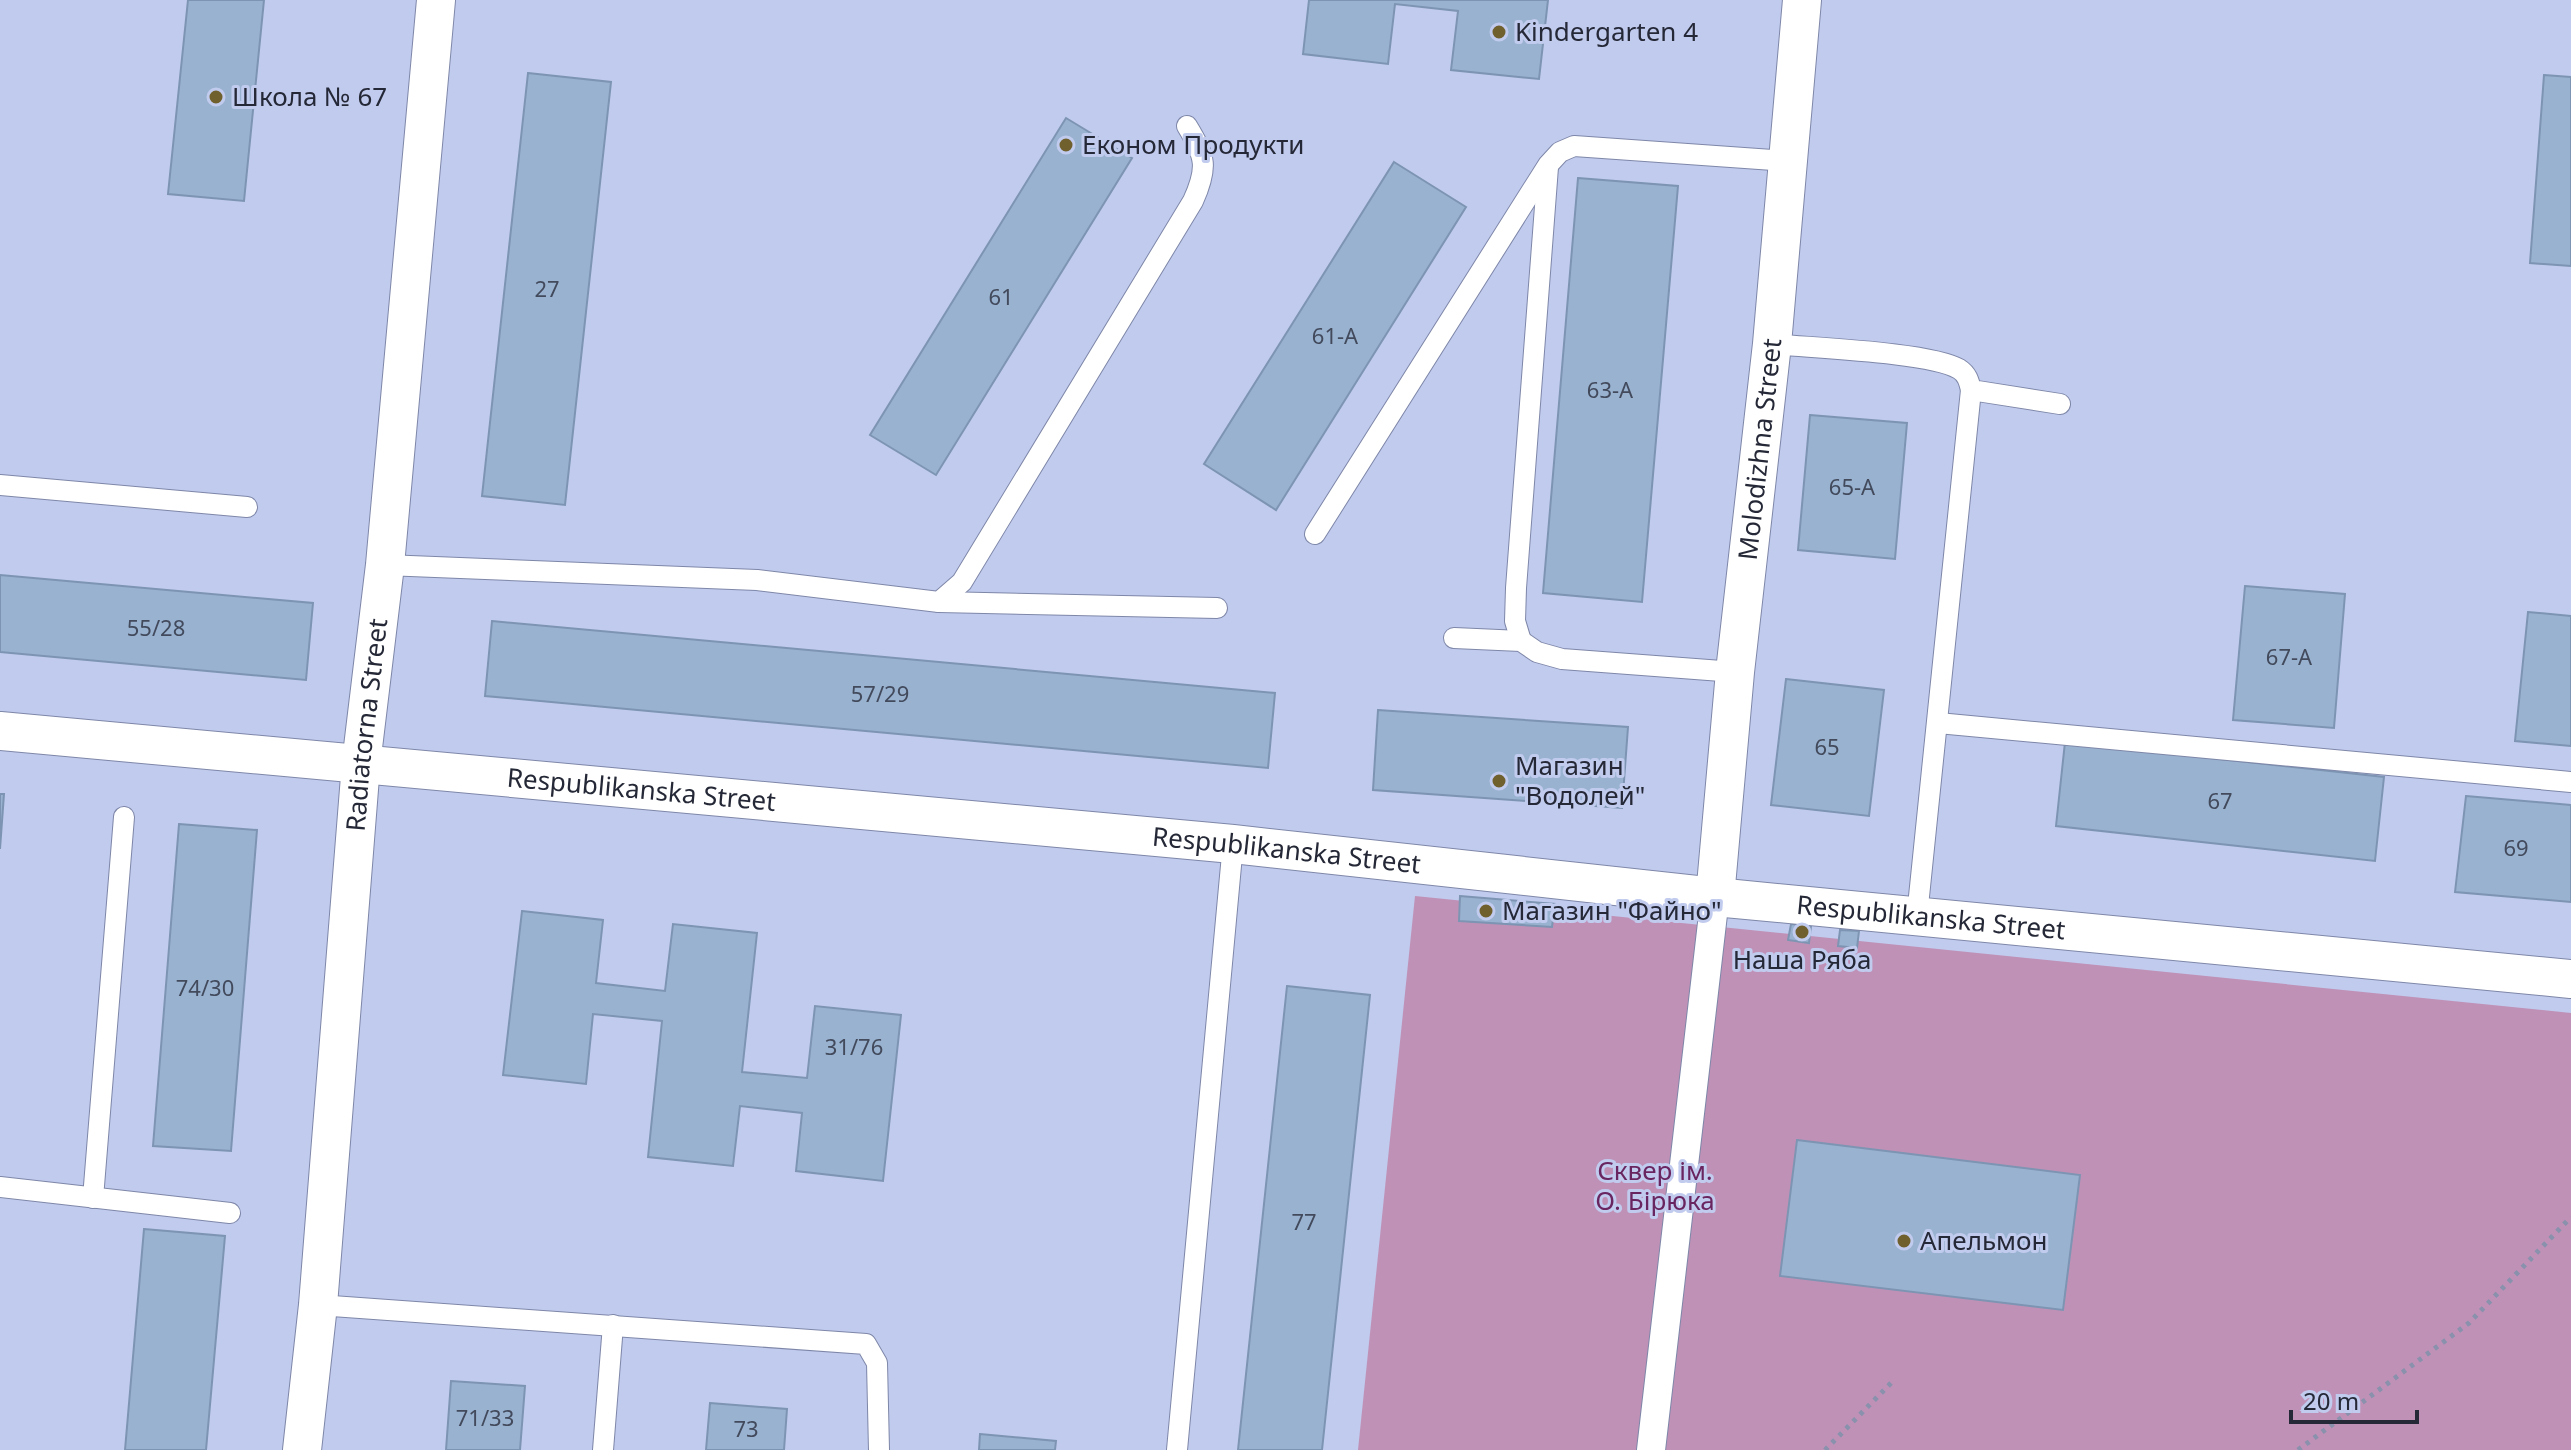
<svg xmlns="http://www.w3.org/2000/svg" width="2571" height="1450" viewBox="0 0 2571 1450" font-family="'Noto Sans',sans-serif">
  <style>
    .park { fill: #bf91b7 }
    .building { fill: #99b2d0; stroke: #7d95b2; stroke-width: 2 }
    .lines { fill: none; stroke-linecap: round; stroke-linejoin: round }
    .service-casing { stroke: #7e87a8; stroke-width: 22 }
    .pedestrian-casing { stroke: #7e87a8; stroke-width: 30 }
    .minor-casing { stroke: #7e87a8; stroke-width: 40 }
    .path { stroke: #8991ac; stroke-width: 5; stroke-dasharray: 4 6; stroke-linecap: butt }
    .service { stroke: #fff; stroke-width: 20 }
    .pedestrian { stroke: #fff; stroke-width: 28 }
    .minor { stroke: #fff; stroke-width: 38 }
    .poi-dot { fill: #6f602d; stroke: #c1cbee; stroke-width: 3 }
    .labels { text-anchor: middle; stroke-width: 6; stroke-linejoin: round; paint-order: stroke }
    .number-label { font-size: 22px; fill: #424a5c }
    .poi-label { font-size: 26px; fill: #252836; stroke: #c1cbee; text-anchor: start }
    .street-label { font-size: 26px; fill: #252836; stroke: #c1cbee }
    .park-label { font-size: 26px; fill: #692560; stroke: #c1cbee }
  </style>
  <rect width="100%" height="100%" fill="#c1cbee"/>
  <polygon class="park" points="1415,896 2571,1013 2571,1450 1358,1450"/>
  <g class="building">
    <polygon points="188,0 264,0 244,201 168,194"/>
    <polygon points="1309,0 1548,0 1539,79 1451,70 1458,11 1395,4 1388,64 1303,54"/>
    <polygon points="528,73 611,82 565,505 482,496"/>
    <polygon points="2544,75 2571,77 2571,266 2530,263"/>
    <polygon points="1066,118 1132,158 936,475 870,435"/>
    <polygon points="1394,162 1466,207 1276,510 1204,464"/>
    <polygon points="1578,178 1678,186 1642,602 1543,593"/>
    <polygon points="1810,415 1907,423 1895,559 1798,550"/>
    <polygon points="0,575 313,603 306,680 0,652"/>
    <polygon points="2245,586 2345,594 2334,728 2233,720"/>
    <polygon points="2528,612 2571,616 2571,746 2515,741"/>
    <polygon points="492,621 1275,693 1268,768 485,696"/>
    <polygon points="1786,679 1884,690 1869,816 1771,805"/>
    <polygon points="1378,710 1628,727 1622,808 1373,790"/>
    <polygon points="2065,742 2384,777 2375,861 2056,826"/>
    <polygon points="0,794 4,794 0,849"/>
    <polygon points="2466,796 2571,805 2571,902 2455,892"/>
    <polygon points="179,824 257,830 231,1151 153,1146"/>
    <polygon points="1460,896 1555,904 1552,927 1459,921"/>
    <polygon points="522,911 603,920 596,983 665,991 673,924 757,933 742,1072 807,1078 815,1006 901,1015 883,1181 796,1171 802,1113 740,1106 733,1166 648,1157 662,1021 593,1014 586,1084 503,1075"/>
    <polygon points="1791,924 1811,926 1809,943 1788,940"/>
    <polygon points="1840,930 1859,931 1857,948 1838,946"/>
    <polygon points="1287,986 1370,995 1322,1450 1238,1450"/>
    <polygon points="1797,1140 2080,1175 2063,1310 1780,1276"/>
    <polygon points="144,1229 225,1236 206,1450 125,1450"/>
    <polygon points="451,1381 525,1386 520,1450 446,1450"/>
    <polygon points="710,1403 787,1409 784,1450 706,1450"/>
    <polygon points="980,1434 1056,1441 1055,1450 979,1450"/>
  </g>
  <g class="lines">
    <g class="service-casing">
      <g id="service">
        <path d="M1772,344C1811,348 1930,352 1959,369C1967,374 1969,381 1971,390L2060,404"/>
        <polyline points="0,485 247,507"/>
        <polyline points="1315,534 1548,165 1560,152 1574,146 1787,161"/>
        <path d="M385,565L757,580L939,602L962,582L1193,201C1208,168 1206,157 1187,126"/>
        <polyline points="939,602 1217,608"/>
        <polyline points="1454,638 1521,641 1537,652 1562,659 1735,672"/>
        <polyline points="1521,641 1515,621 1516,588 1548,167"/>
        <polyline points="1938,723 2571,782"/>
        <polyline points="1917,916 1971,390"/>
        <polyline points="0,1187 230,1213"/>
        <polyline points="93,1198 124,817"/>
        <polyline points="318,1305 866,1344 877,1363 879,1450"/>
        <polyline points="603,1450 613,1325"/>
        <polyline points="1177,1450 1233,844"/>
      </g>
    </g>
    <g class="pedestrian-casing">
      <polyline id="pedestrian" points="1651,1450 1715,897"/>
    </g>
    <g class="minor-casing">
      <g id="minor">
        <path id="s1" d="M0,731L1233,844L1715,897L2571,979"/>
        <path id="s2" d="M1715,897L1735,672L1772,344L1802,0"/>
        <path id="s3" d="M302,1450L318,1305L361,764L385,565L436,0"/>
      </g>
    </g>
    <g class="path">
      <polyline points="1825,1450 1894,1380"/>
      <polyline points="2298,1450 2469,1323 2571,1217"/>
    </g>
    <use href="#service" class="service"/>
    <use href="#pedestrian" class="pedestrian"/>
    <use href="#minor" class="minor"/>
  </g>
  <g class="poi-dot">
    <circle cx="1499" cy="32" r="8"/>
    <circle cx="216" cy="97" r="8"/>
    <circle cx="1066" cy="145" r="8"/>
    <circle cx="1499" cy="781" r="8"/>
    <circle cx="1486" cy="911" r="8"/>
    <circle cx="1802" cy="932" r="8"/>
    <circle cx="1904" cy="1241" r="8"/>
  </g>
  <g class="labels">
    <g class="number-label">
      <text x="547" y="297">27</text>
      <text x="1001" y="305">61</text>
      <text x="1335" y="344">61-А</text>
      <text x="1610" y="398">63-А</text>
      <text x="1852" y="495">65-А</text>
      <text x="156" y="636">55/28</text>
      <text x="2289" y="665">67-А</text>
      <text x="880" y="702">57/29</text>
      <text x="1827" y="755">65</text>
      <text x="2220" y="809">67</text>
      <text x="2516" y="856">69</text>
      <text x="205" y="996">74/30</text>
      <text x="854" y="1055">31/76</text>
      <text x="1304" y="1230">77</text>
      <text x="485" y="1426">71/33</text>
      <text x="746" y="1437">73</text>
    </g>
    <g class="poi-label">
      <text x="1515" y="41">Kindergarten 4</text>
      <text x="232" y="106">Школа № 67</text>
      <text x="1082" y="154">Економ Продукти</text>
      <text x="1515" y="775">Магазин<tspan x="1515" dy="30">"Водолей"</tspan></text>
      <text x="1502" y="920">Магазин "Файно"</text>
      <text x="1802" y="969" text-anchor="middle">Наша Ряба</text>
      <text x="1920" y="1250">Апельмон</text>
    </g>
    <g class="street-label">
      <text dy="9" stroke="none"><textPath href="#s2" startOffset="450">Molodizhna Street</textPath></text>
      <text dy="9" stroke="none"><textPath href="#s3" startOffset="728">Radiatorna Street</textPath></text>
      <text dy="9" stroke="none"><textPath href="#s1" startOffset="644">Respublikanska Street</textPath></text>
      <text dy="9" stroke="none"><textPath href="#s1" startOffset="1292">Respublikanska Street</textPath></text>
      <text dy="9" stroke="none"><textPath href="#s1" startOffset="1940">Respublikanska Street</textPath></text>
    </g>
    <g class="park-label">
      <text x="1655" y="1180">Сквер ім.<tspan x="1655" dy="30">О. Бірюка</tspan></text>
    </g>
  </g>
  <path d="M2291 1410v12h126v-12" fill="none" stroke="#252836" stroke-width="4"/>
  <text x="2303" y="1410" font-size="24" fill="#252836" stroke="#c1cbee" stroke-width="6" paint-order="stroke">20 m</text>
</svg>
